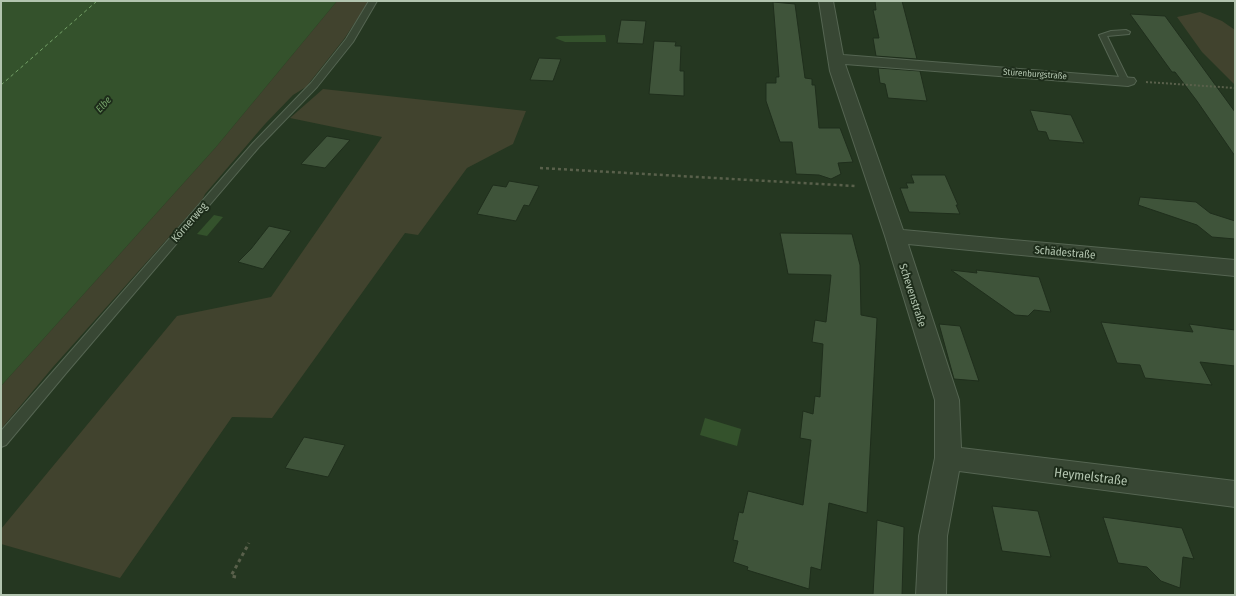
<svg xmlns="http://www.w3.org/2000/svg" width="1236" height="596" viewBox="0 0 1236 596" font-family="'Fira Sans Condensed',sans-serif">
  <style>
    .green { fill: #41432e }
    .water { fill: #34522c }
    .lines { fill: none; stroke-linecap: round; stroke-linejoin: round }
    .ferry { stroke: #74a268; stroke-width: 1; stroke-dasharray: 3.5 3; stroke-linecap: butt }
    .building { fill: #3f543a; stroke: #1f2e1c }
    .lane-casing { stroke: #556552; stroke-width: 2 }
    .street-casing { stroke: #556552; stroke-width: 2 }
    .path-far2 { stroke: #59604b; stroke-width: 2; stroke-dasharray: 2 2; stroke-linecap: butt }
    .path-far1 { stroke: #59604b; stroke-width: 2.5; stroke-dasharray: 3 3; stroke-linecap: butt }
    .path { stroke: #59604b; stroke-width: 3; stroke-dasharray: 3.5 3.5; stroke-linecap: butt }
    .lane { fill: #384734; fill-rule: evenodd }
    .street { fill: #384734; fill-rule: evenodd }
    .labels { text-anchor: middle; stroke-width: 4; stroke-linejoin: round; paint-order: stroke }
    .far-street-label { font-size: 9px; fill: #b2c4af; stroke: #1d2c1a }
    .far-water-label { font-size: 10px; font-style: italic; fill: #74a268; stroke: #1d2c1a }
    .street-label { font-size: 11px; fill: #b2c4af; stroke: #1d2c1a }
    .near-street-label { font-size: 13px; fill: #b2c4af; stroke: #1d2c1a }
  </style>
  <rect width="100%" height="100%" fill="#253721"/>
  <g class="green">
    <polygon points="337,1 369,1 344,39 306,87 293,95 265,124 205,194 202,200 53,367 1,429 1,386 216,147"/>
    <polygon points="1200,12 1222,21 1235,30 1235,85 1202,52 1177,17"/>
    <polygon points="323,89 526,111 513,144 467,168 418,235 405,233 272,418 232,417 120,578 1,544 1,529 177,316 271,297 382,137 290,118"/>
  </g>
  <g class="water">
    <polygon points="1,1 337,1 216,147 1,386"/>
    <polygon points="605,35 606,42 565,42 555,38 559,36"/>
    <polygon points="214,215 223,217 207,236 197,234"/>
    <polygon points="705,418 741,429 737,446 700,435"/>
  </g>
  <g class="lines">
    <polyline class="ferry" points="1,85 97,1"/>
  </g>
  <g class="building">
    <polygon points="875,1 902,1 917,59 876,56 873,38 879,38 873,10 876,10"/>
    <polygon points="773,2 795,4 805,78 812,79 812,85 815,85 819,128 840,128 853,162 838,163 841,174 831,179 819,175 796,174 792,142 780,142 766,101 766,83 776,83 776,77 779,77"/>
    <polygon points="1130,14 1165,16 1235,112 1235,156 1197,101 1175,72 1172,72"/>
    <polygon points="621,20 646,21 643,44 617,43"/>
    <polygon points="654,41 676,42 675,46 681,46 680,71 684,71 684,96 649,94"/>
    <polygon points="539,58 561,59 553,81 530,80"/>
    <polygon points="878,68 920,71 927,101 888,98 885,84 880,83"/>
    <polygon points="1030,110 1071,115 1084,143 1049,140 1046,132 1038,131"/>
    <polygon points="327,136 350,140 325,168 301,164"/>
    <polygon points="911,175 945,175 958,205 956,205 960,214 909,212 900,188 908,188 906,183 914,183"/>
    <polygon points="509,181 539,186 529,206 524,205 516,221 477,214 493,185 506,187"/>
    <polygon points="1140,197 1196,202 1210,213 1235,221 1235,239 1212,237 1197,225 1138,205"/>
    <polygon points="269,226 291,231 263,269 238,262 251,249"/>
    <polygon points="780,233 852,234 860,265 861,315 877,318 867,513 829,503 821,570 811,567 809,589 747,570 748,567 733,562 738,541 733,540 739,512 743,513 748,491 803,505 811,440 800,438 803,411 813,414 815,396 820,397 823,344 812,342 815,320 826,322 831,275 788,274"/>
    <polygon points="951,270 977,273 976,270 1039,277 1051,312 1034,310 1028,316 1015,315"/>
    <polygon points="1101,322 1193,332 1189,324 1235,330 1235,366 1200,362 1212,385 1145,378 1140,365 1117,363"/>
    <polygon points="939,324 960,326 979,381 954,379"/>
    <polygon points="304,437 345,445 328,477 285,468"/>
    <polygon points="992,506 1038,511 1051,557 1002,551"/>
    <polygon points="1103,517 1182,528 1194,559 1183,557 1180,588 1161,581 1147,567 1118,563"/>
    <polygon points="877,520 904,527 902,595 873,595"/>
  </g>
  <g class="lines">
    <g class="lane-casing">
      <g id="lane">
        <polygon points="369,1 377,1 353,42 317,87 259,147 67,372 6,445 1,447 1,431 253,143 311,83 346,39"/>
        <polygon points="1126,30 1130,32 1129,34 1107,36 1129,81 1125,84 1121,81 1099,35 1111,31"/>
      </g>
    </g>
    <g class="street-casing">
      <polygon id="street" points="819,1 833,1 843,55 1134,78 1136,81 1134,84 1128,86 845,64 903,230 1235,260 1235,276 908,244 959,400 961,448 1235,481 1235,507 959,471 947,536 946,595 916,595 919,536 935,458 935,400 885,236 830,71"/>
    </g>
    <polyline class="path-far2" points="1146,82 1235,88"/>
    <polyline class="path-far1" points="540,168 855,186"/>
    <polyline class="path" points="236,577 231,576 249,543"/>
    <use href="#lane" class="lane"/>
    <use href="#street" class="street"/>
  </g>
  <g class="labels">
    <g class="far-street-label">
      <text transform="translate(1035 74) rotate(4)" y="3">Stürenburgstraße</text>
    </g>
    <g class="far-water-label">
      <text transform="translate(103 104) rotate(-47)" y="4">Elbe</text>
    </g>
    <g class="street-label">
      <text transform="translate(189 222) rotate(-49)" y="4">Körnerweg</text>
      <text transform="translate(1065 252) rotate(5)" y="4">Schädestraße</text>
      <text transform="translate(913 295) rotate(72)" y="4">Schevenstraße</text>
    </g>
    <g class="near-street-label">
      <text transform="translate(1091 476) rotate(7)" y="5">Heymelstraße</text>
    </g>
  </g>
  <rect width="1236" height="596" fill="none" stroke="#b2c4af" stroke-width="4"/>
</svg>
